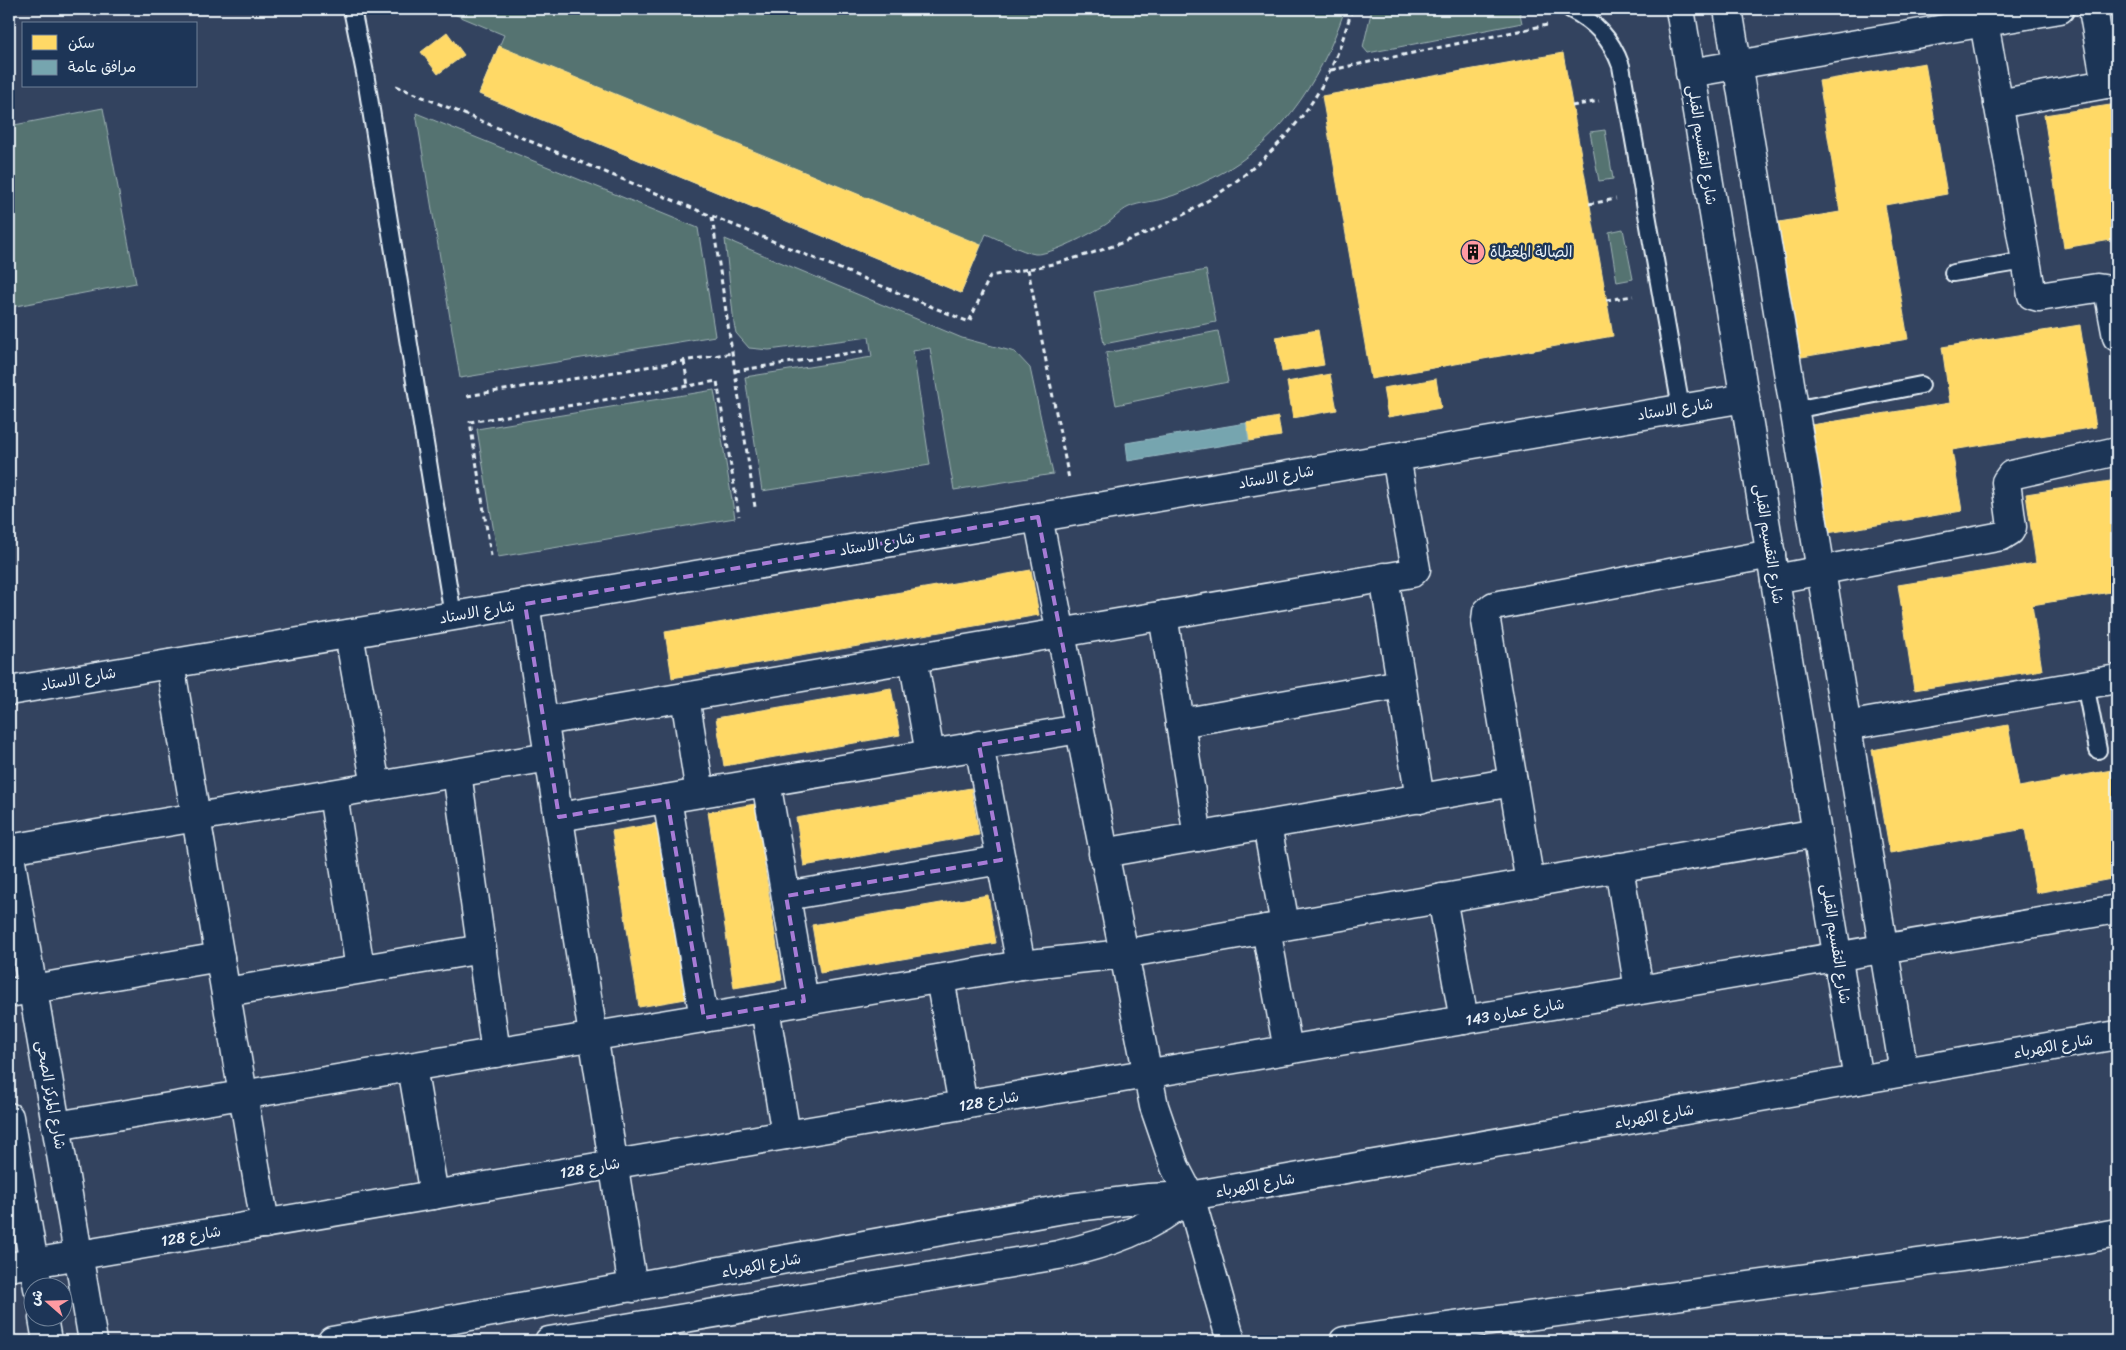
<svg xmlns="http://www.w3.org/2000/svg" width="2126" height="1350" viewBox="0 0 2126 1350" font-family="Sriracha,'Playpen Sans Arabic',sans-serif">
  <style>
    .green { fill: #557371; stroke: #9eb2b4 }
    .homes { fill: #ffd966; stroke: #f8e092 }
    .public { fill: #76a5af; stroke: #98bcc5 }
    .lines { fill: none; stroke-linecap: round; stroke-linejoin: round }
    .service-casing { stroke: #e8f1f8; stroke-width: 20 }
    .minor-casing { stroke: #e8f1f8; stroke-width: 31 }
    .path { stroke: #e8f1f8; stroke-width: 3; stroke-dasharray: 5 4; stroke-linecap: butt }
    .service { stroke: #1d3557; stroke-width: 16 }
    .minor { stroke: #1d3557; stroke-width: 28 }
    .marked { fill: none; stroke: #a77bd6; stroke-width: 4; stroke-dasharray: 10 6; stroke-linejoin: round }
    .labels { text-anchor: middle; stroke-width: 5; stroke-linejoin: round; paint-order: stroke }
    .street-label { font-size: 15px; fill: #e8f1f8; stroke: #1d3557 }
    .poi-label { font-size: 15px; fill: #e8f1f8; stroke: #1d3557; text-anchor: start }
  </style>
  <rect width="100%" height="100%" fill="#33435f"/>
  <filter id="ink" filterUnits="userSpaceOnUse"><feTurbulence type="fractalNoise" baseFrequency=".02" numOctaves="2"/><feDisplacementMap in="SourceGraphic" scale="10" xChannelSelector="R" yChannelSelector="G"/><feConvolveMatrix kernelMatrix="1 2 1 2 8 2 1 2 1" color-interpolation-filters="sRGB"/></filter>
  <g filter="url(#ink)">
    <g class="green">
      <path d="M442,9H1345C1320,84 1276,151 1200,184C1189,189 1177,195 1165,198C1154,202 1140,202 1129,207C1120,211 1113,220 1105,225C1090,234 1051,255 1035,254C1022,252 999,239 986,234L961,293L479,94L504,35Z"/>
      <polygon points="1372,9 1519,9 1522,23 1368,53 1363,47"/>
      <polygon points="103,108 136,283 11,307 9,293 9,126"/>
      <polygon points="416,113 698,228 715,336 460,378"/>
      <polygon points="1605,130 1613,179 1599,181 1590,132"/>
      <polygon points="1623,229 1633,279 1617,282 1609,232"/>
      <polygon points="725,239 962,338 1015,352 1030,368 1053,474 954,490 930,348 913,351 930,465 762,491 745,377 872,357 869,337 769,350 749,348 736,333 734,324"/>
      <polygon points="1206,270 1216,322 1104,344 1094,292"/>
      <polygon points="1218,331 1228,382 1116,405 1106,353"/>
      <polygon points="714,390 735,518 498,557 477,429"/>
    </g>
    <g class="homes">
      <polygon points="447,32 464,55 438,74 421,52"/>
      <polygon points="499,46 981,245 961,293 479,94"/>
      <polygon points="1563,53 1613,336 1371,379 1322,96"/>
      <polygon points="1925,63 1947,194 1885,205 1908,339 1796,358 1773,223 1840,212 1819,81"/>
      <polygon points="2117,104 2117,239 2064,248 2044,115"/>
      <polygon points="2080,325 2096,427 1952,450 1962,511 1828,533 1811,425 1950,403 1942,347"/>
      <polygon points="1318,330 1324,365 1282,372 1276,337"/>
      <polygon points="1330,374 1337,410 1293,418 1287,382"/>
      <polygon points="1436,379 1441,408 1388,417 1383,388"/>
      <polygon points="1278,417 1281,436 1249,441 1246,423"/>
      <polygon points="2117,480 2117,591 2032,605 2042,670 1914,690 1898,585 2036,563 2026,494"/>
      <polygon points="1031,570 1039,615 672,678 665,632"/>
      <polygon points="891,688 900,735 724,766 716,718"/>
      <polygon points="2008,725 2019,787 2117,769 2117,878 2036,893 2025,829 1890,853 1872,750"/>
      <polygon points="971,788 979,835 804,866 796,818"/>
      <polygon points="755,804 782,980 734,988 708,812"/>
      <polygon points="659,823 686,999 639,1007 612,831"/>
      <polygon points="988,895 996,943 820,973 812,925"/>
    </g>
    <polygon class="public" points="1246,423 1249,441 1128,461 1126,443"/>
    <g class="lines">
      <g class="service-casing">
        <g id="service">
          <polyline points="352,9 365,73 453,616"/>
          <path d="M1570,9C1595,22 1611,38 1621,66L1681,408"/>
          <polyline points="1953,273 2025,261"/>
          <polyline points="1794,410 1921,385"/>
          <polyline points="2085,684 2098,750"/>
        </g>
      </g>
      <g class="minor-casing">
        <g id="minor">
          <polyline points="1680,9 1858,1080"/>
          <polyline points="1728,9 1904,1072"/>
          <polyline points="2093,9 2106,84"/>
          <polyline points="1984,22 2032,295 2039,297 2097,288 2104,289 2109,295 2117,337"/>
          <polyline points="1690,73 2060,9"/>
          <polyline points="1998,104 2117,82"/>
          <polyline points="1038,517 1154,1106 1175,1167 1190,1196 1231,1341"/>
          <polyline points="1384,577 1420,799"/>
          <polyline points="1775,579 2002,536 2010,531 2012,527 2006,482 2011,475 2117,451"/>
          <polyline points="525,604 633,1288"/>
          <polyline points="1163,615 1198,837"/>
          <polyline points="349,634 376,786"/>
          <polyline points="913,658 930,754"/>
          <polyline points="170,664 265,1224"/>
          <polyline points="9,691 1745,398"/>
          <polyline points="685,697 700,793"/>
          <polyline points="544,721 1412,573 1416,569 1396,457"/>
          <polyline points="1180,723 1401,684"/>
          <polyline points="1846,726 2117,679"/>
          <polyline points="979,745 1021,965"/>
          <polyline points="457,773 496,1053"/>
          <polyline points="766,782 804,1001"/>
          <polyline points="333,794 360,969"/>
          <polyline points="667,799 704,1018"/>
          <polyline points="559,817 1079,729"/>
          <polyline points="1267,825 1285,925"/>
          <polyline points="9,849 549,757"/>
          <polyline points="9,850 93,1341"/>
          <polyline points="1103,853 1513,782"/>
          <polyline points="1619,867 1639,990"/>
          <polyline points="1530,883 1486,621 1487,612 1494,606 1771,554"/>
          <polyline points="786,896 1001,860"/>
          <polyline points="1442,898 1464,1020"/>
          <polyline points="1266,929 1288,1050"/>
          <polyline points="940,979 963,1105"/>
          <polyline points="226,992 482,949"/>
          <polyline points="9,993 220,957"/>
          <polyline points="765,1008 786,1135"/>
          <polyline points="412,1067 434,1195"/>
          <polyline points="9,1117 38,1288"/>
          <polyline points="56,1126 1021,965 1123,954 1817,833"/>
          <polyline points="9,1267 2117,909"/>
          <polyline points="43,1318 47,1341"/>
          <polyline points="332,1341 1069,1208 1149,1198 1190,1196 2117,1035"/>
          <path d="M549,1341L1058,1255C1106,1244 1153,1229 1190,1196"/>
          <polyline points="1344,1341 2057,1244 2117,1233"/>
        </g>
      </g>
      <g class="path">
        <polyline points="1331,70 1547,25"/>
        <path d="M396,86L969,322L990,276C1016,271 1043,267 1068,260C1173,232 1282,171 1330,70C1340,50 1346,29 1352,9"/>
        <polyline points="1572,106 1599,101"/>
        <polyline points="1589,204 1616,199"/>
        <polyline points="712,217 755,507"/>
        <polyline points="1028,269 1069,479"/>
        <polyline points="1606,300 1633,296"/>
        <polyline points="684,361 688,386"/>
        <polyline points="735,371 863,351"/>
        <polyline points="467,396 732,353"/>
        <polyline points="491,556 470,422 688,386 717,381 739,516"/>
      </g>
      <use href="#service" class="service"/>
      <use href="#minor" class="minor"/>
    </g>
  </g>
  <path class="marked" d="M1038,517L1079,729L979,745L1001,860L786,896L804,1001L704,1018L667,799L559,817L525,604Z"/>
  <defs>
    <g id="building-disc" transform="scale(1.25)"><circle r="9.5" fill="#ff9aa2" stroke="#1d3557"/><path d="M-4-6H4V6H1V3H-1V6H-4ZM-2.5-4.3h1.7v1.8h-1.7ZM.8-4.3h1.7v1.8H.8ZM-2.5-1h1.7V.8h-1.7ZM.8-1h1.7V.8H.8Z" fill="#111"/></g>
  </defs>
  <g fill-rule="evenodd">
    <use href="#building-disc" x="1473" y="252"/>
  </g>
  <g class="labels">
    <g class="street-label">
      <text transform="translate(1702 145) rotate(81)" y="5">شارع التقسيم القبلى</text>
      <text transform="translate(1675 409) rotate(-9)" y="5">شارع الاستاد</text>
      <text transform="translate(1276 477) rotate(-10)" y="5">شارع الاستاد</text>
      <text transform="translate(877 544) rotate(-10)" y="5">شارع الاستاد</text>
      <text transform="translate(1769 544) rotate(81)" y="5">شارع التقسيم القبلى</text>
      <text transform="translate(477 612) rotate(-10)" y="5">شارع الاستاد</text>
      <text transform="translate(78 679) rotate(-10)" y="5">شارع الاستاد</text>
      <text transform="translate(1836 944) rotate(81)" y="5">شارع التقسيم القبلى</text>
      <text transform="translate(1515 1012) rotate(-10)" y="5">شارع عماره 143</text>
      <text transform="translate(2053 1046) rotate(-10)" y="5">شارع الكهرباء</text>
      <text transform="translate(51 1095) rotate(80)" y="5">شارع المركز الصحى</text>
      <text transform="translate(989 1101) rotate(-10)" y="5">شارع 128</text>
      <text transform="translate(1654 1116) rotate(-10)" y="5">شارع الكهرباء</text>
      <text transform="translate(590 1168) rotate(-10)" y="5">شارع 128</text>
      <text transform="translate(1255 1185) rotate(-10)" y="5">شارع الكهرباء</text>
      <text transform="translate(191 1236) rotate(-10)" y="5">شارع 128</text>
      <text transform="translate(761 1265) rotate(-10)" y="5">شارع الكهرباء</text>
    </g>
    <g class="poi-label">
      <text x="1490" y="257">الصالة المغطاة</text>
    </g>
  </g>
  <rect width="2126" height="1350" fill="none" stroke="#1d3557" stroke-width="30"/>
  <rect x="15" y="15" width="2096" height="1320" fill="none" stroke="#e8f1f8" stroke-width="2" filter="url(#ink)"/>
  <rect x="22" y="22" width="175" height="65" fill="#1d3557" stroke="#6e8097"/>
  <rect x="32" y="35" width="25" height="15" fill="#ffd966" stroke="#6e8097"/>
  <text x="68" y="48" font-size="15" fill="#e8f1f8">سكن</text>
  <rect x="32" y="60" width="25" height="15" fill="#76a5af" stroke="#6e8097"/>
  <text x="68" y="72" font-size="15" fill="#e8f1f8">مرافق عامة</text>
  <g transform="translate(48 1302) rotate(290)"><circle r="24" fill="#1d3557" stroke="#6e8097"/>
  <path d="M0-4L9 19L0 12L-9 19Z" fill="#ff9aa2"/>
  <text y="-8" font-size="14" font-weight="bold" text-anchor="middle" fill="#e8f1f8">ش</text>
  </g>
</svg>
